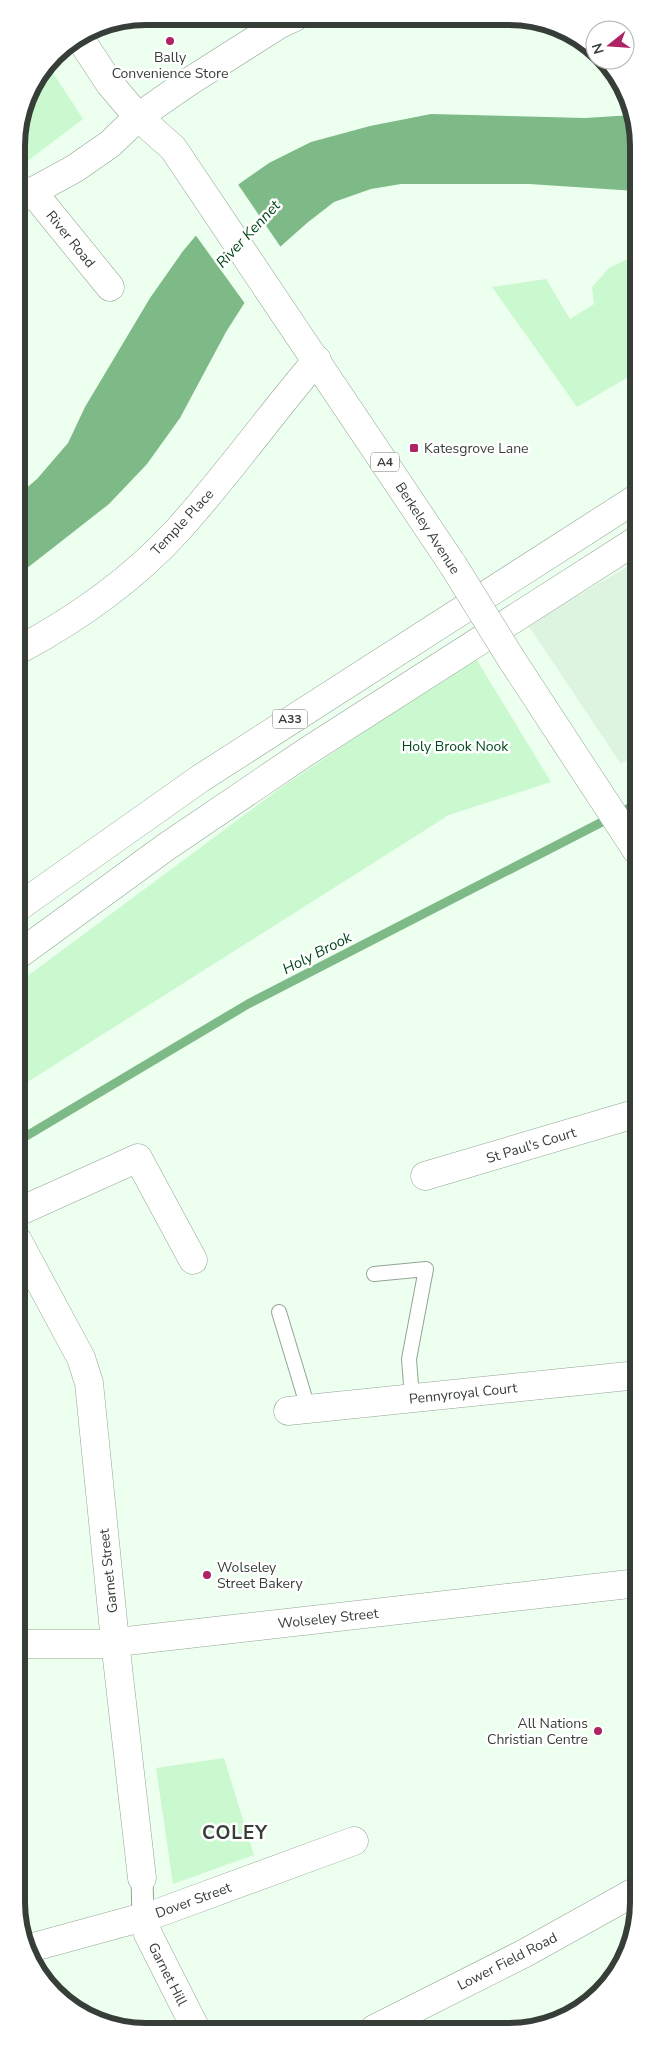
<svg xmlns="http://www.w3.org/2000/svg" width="655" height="2048" viewBox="0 0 655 2048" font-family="'Nunito Sans',sans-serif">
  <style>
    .built { fill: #ddf4e0 }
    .green { fill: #caf9d0 }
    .water { fill: #7eba87 }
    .pier { fill: #edffef }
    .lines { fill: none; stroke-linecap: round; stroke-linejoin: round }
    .stream { stroke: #7eba87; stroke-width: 9 }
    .service-casing { stroke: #93a495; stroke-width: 16 }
    .pedestrian-casing { stroke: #93a495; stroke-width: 23 }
    .minor-casing { stroke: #93a495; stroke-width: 29 }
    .primary-casing { stroke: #93a495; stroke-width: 29 }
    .trunk-casing { stroke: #93a495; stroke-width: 29 }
    .service { stroke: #fff; stroke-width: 14 }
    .pedestrian { stroke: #fff; stroke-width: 21 }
    .minor { stroke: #fff; stroke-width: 28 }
    .primary { stroke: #fff; stroke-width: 28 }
    .trunk { stroke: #fff; stroke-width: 28 }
    .primary-bridge-casing { stroke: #93a495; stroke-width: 29; stroke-linecap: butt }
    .primary-bridge { stroke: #fff; stroke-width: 28 }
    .poi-dot { fill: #ae2363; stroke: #fff; stroke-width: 2 }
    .labels { text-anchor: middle; stroke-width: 5; stroke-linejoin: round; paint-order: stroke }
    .shield { fill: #fff; stroke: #737874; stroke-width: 1 }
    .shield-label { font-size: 12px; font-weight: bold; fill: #373e38 }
    .poi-label { font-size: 14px; fill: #373e38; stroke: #fff; text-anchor: start }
    .street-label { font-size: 14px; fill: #373e38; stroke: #fff }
    .park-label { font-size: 14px; fill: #01491a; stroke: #fff }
    .water-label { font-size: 15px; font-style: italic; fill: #004719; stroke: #fff }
    .district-label { font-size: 19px; font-weight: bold; letter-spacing: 1px; fill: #373e38; stroke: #fff }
    .rim { fill: none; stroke: #373e38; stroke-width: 6 }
  </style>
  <rect width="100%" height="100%" fill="#edffef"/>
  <polygon class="built" points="637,561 637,755 621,764 528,625"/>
  <g class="green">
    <polygon points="48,65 83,119 17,169 17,137 30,89"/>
    <polygon points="628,259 637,283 637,372 577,407 492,287 546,279 570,319 594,304 592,287 609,268"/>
    <polygon points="475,657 551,782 449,815 18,1088 18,983 282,787"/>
    <polygon points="224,1758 254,1855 173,1884 156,1768"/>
  </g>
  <polygon class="water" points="431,114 585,118 633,115 636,121 636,191 529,184 401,184 371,189 334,202 307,223 280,247 226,332 180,418 147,464 109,504 17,576 17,496 37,479 68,443 85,407 150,298 183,251 239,184 269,163 311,142 370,126"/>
  <polygon class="pier" points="237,183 282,249 246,305 194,233"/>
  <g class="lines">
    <polyline class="stream" points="18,1141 248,1004 637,804"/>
    <g class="service-casing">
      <g id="service">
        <polyline points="374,1274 426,1269 409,1359 412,1398"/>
        <polyline points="279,1312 308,1408"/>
      </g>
    </g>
    <g class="pedestrian-casing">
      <polyline id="pedestrian" points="142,1878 143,1918"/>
    </g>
    <g class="minor-casing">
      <g id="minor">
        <polyline points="32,191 110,287"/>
        <polyline points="17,200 74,169 110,144 138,117 187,83 280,24 295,17"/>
        <path d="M17,651C75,620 132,580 177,531C227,476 269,416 317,360"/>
        <polyline points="425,1176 638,1113"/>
        <polyline points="18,1212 138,1158 193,1260"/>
        <polyline points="18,1241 81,1358 89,1383 115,1641 142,1878"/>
        <polyline points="288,1411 638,1375"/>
        <polyline points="18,1644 100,1644 638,1583"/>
        <polyline points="143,1918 148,1934 196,2029"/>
        <polyline points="30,1948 158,1913 354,1841"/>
        <polyline points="374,2029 525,1953 638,1890"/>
      </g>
    </g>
    <g class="primary-casing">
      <g id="primary">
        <polyline points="79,37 110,84 138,117 173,148 453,565"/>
        <polyline points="512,660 637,851"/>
      </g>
    </g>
    <g class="trunk-casing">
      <g id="trunk">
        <polyline points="17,908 201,778 637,498"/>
        <polyline points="18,955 166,847 306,752 637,540"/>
      </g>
    </g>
    <use href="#service" class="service"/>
    <use href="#pedestrian" class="pedestrian"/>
    <use href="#minor" class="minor"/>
    <use href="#primary" class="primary"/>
    <use href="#trunk" class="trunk"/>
    <g class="primary-bridge-casing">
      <polyline id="primary-bridge" points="453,565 512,660"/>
    </g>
    <use href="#primary-bridge" class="primary-bridge"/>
  </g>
  <g class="poi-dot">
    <circle cx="170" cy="41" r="5"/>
    <rect x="409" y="443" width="10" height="10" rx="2.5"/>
    <circle cx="207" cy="1575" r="5"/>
    <circle cx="598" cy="1731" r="5"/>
  </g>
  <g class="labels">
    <g class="shield">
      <rect x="371" y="452.5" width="28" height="19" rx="4"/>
      <rect x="272.5" y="709.5" width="35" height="19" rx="4"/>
    </g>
    <g class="shield-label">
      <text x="385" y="466">A4</text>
      <text x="290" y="723">A33</text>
    </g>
    <g class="poi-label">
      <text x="170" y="62" text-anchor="middle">Bally<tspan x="170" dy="16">Convenience Store</tspan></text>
      <text x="424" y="453">Katesgrove Lane</text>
      <text x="217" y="1572">Wolseley<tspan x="217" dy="16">Street Bakery</tspan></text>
      <text x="588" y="1728" text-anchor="end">All Nations<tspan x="588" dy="16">Christian Centre</tspan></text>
    </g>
    <g class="street-label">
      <text transform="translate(71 239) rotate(51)" y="5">River Road</text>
      <text transform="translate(182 522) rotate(-47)" y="5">Temple Place</text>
      <text transform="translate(428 528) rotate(57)" y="5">Berkeley Avenue</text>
      <text transform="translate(531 1145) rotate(-17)" y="5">St Paul's Court</text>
      <text transform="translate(463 1393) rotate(-6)" y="5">Pennyroyal Court</text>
      <text transform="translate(108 1571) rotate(-96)" y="5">Garnet Street</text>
      <text transform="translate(328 1618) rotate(-6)" y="5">Wolseley Street</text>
      <text transform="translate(193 1900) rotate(-20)" y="5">Dover Street</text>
      <text transform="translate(507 1961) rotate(-27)" y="5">Lower Field Road</text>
      <text transform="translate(168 1974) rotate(63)" y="5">Garnet Hill</text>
    </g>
    <g class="park-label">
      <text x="455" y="751">Holy Brook Nook</text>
    </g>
    <g class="water-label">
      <text transform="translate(248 234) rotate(-47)" y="5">River Kennet</text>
      <text transform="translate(317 953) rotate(-27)" y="5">Holy Brook</text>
    </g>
    <g class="district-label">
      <text x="235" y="1839">COLEY</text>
    </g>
  </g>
  <path d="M0 0H655V2048H0ZM146 25H509A121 121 0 0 1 630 146V1902A121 121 0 0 1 509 2023H146A121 121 0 0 1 25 1902V146A121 121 0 0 1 146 25Z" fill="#fff" fill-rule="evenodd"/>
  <path class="rim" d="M146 25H509A121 121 0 0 1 630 146V1902A121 121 0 0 1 509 2023H146A121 121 0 0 1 25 1902V146A121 121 0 0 1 146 25Z"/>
  <g transform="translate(610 45) rotate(253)"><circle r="24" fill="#ffffff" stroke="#afb2af"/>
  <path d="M0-4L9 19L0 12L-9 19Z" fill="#ae2363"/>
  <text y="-8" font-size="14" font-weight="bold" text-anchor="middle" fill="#373e38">N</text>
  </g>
</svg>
